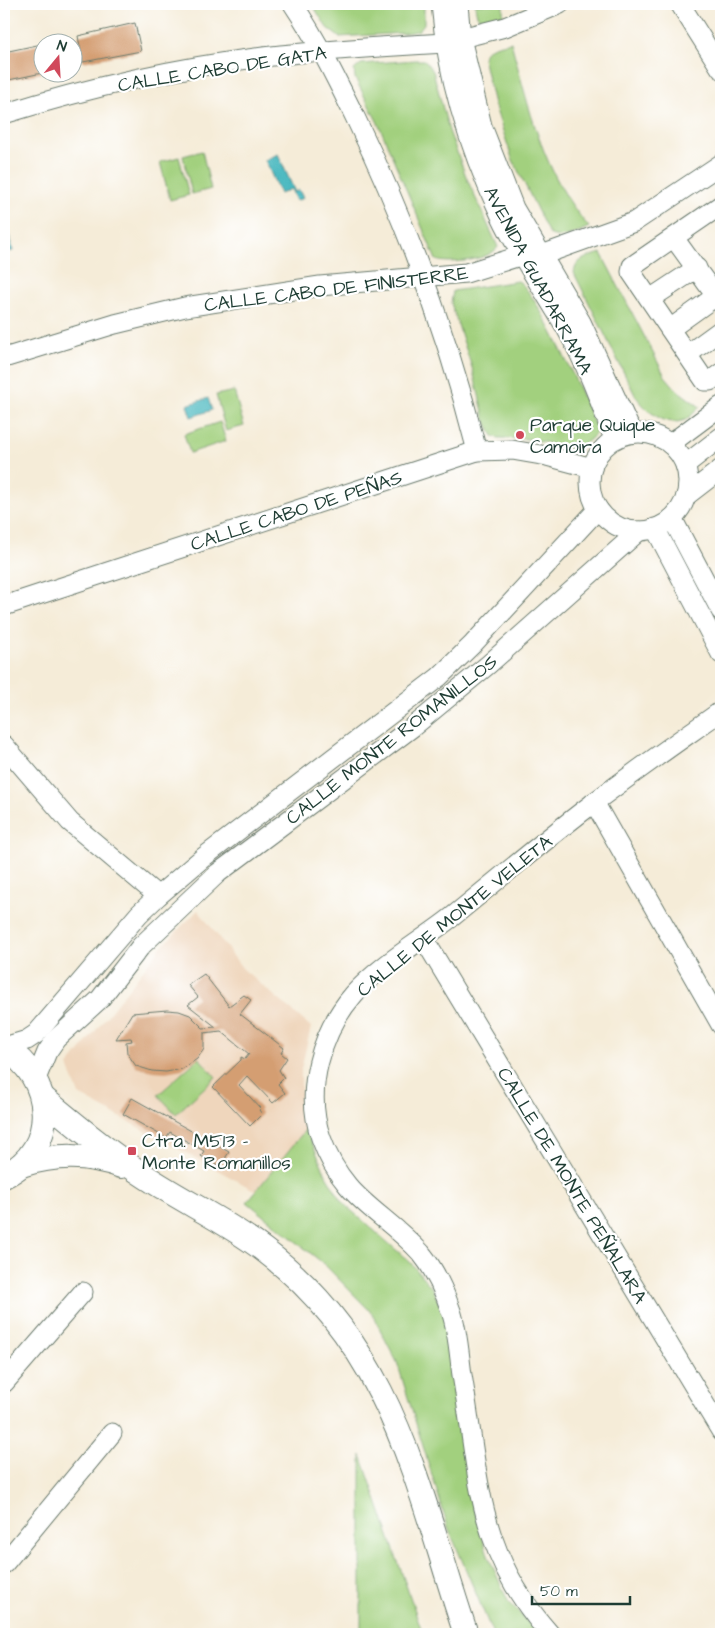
<svg xmlns="http://www.w3.org/2000/svg" width="725" height="1638" viewBox="0 0 725 1638" font-family="'Architects Daughter',sans-serif">
  <style>
    .built { fill: #efd6bc }
    .green { fill: #a2d07e; stroke: #608659 }
    .water { fill: #49b8bf; stroke: #347a7a }
    .building { fill: #d49e72 }
    .lines { fill: none; stroke-linecap: round; stroke-linejoin: round }
    .minor-casing { stroke: #6a7a6d; stroke-width: 21 }
    .major-casing { stroke: #6a7a6d; stroke-width: 26 }
    .minor { stroke: #fff; stroke-width: 19 }
    .major { stroke: #fff; stroke-width: 24 }
    .poi-dot { fill: #d1495b; stroke: #fff; stroke-width: 2 }
    .labels { text-anchor: middle; stroke-width: 4.5; stroke-linejoin: round; paint-order: stroke }
    .street-label { font-size: 19px; fill: #1f3d34; stroke: #fff }
    .poi-label { font-size: 19px; fill: #1f3d34; stroke: #fff; text-anchor: start }
  </style>
  <rect width="100%" height="100%" fill="#fff"/>
  <filter id="ink" filterUnits="userSpaceOnUse"><feTurbulence type="fractalNoise" baseFrequency=".02" numOctaves="2"/><feDisplacementMap in="SourceGraphic" scale="10" xChannelSelector="R" yChannelSelector="G"/><feConvolveMatrix kernelMatrix="1 2 1 2 8 2 1 2 1" color-interpolation-filters="sRGB"/></filter>
  <filter id="wash" filterUnits="userSpaceOnUse"><feTurbulence type="fractalNoise" baseFrequency=".0096" numOctaves="4" result="noise"/><feDisplacementMap in="SourceGraphic" scale="20" xChannelSelector="R" yChannelSelector="G"/><feGaussianBlur stdDeviation="1.12" result="paint"/><feColorMatrix in="noise" values="0 0 0 0 0 0 0 0 0 0 0 0 0 0 0 0 0 1.4 0 .05"/><feComposite in="paint" operator="in"/></filter>
  <g filter="url(#wash)">
    <rect width="100%" height="100%" fill="#f5ecd8"/>
    <polygon class="built" points="198,910 243,969 311,1027 301,1069 301,1102 306,1129 256,1191 79,1095 68,1066 161,947"/>
    <g class="green">
      <polygon points="312,4 424,4 424,24 418,31 405,33 339,37 327,28"/>
      <path d="M475,4H503V15L487,22C476,18 476,14 475,4Z"/>
      <path d="M511,42C529,108 543,174 589,227C576,233 562,241 549,234L512,158L494,104L483,58C486,45 500,45 511,42Z"/>
      <path d="M416,60H424L433,71L449,131L467,179L498,247C490,260 449,265 436,260L379,125L355,78L354,70L361,64Z"/>
      <polygon points="202,151 211,189 192,194 183,156"/>
      <polygon points="179,157 189,195 170,200 160,162"/>
      <path d="M601,253L665,376L677,390L700,407C696,410 690,418 685,420C665,428 645,410 635,395L574,273C576,258 589,257 601,253Z"/>
      <path d="M518,281C537,291 588,406 597,431L592,438L577,450L530,439L498,438L493,436L485,420L473,371L451,303L453,291Z"/>
      <polygon points="234,391 244,426 226,431 216,395"/>
      <polygon points="220,422 226,441 190,453 184,434"/>
      <polygon points="199,1058 216,1077 176,1114 158,1095"/>
      <polygon points="306,1129 327,1177 344,1204 411,1263 432,1288 445,1316 465,1432 471,1501 489,1558 508,1601 539,1634 493,1634 448,1527 397,1362 371,1312 324,1264 247,1202"/>
      <polygon points="361,1455 423,1634 361,1634"/>
    </g>
    <g class="water">
      <polygon points="278,154 295,192 299,190 303,198 296,201 291,189 280,194 265,160"/>
      <polygon points="4,216 13,251 4,253"/>
      <polygon points="208,398 212,410 191,417 187,405"/>
    </g>
    <g id="blocks">
      <g class="building">
        <polygon points="135,23 141,51 83,62 78,36"/>
        <polygon points="68,38 68,42 52,42"/>
        <polygon points="42,44 42,73 4,81 4,52"/>
        <polygon points="204,974 229,1006 244,995 251,1000 240,1014 284,1048 281,1053 287,1058 279,1070 284,1078 278,1084 285,1093 273,1103 247,1076 239,1085 261,1109 259,1110 262,1114 250,1126 213,1087 241,1060 241,1057 245,1059 249,1054 221,1031 204,1033 204,1049 197,1059 182,1069 166,1072 152,1071 136,1066 127,1053 126,1042 132,1041 131,1038 116,1039 132,1013 167,1010 179,1011 190,1015 203,1028 216,1027 188,1005 198,997 188,985"/>
        <polygon points="132,1098 229,1152 220,1167 201,1156 204,1151 170,1132 166,1138 123,1114"/>
      </g>
    </g>
  </g>
  <g filter="url(#ink)">
    <use href="#blocks" fill-opacity="0" stroke="#6a7a6d" stroke-width="1"/>
    <g class="lines">
      <g class="minor-casing">
        <g id="minor">
          <path d="M293,4C317,40 336,78 355,117C407,224 448,336 477,451"/>
          <path d="M441,4C447,76 469,148 500,214C518,253 544,290 566,328C586,363 600,401 614,439"/>
          <polyline points="458,4 461,38 482,126 514,208 581,322 632,433"/>
          <polyline points="680,4 721,69"/>
          <polyline points="461,38 505,27 560,4"/>
          <path d="M4,114C94,86 188,65 281,55C335,49 390,46 444,43"/>
          <polyline points="721,205 632,266 631,272 705,381 710,381 721,373"/>
          <polyline points="674,238 721,303"/>
          <polyline points="542,255 634,222 721,164"/>
          <polyline points="650,299 697,268"/>
          <polyline points="670,329 716,296"/>
          <polyline points="688,354 721,330"/>
          <polyline points="4,358 115,324 185,307 320,286 466,273 523,255"/>
          <circle cx="639" cy="482" r="49"/>
          <polyline points="670,444 721,406"/>
          <polyline points="685,465 721,437"/>
          <polyline points="686,496 721,469"/>
          <polyline points="672,518 721,611"/>
          <polyline points="655,528 721,654"/>
          <polyline points="4,606 477,451 512,450 547,456 592,468"/>
          <polyline points="4,745 70,822 158,896"/>
          <polyline points="594,802 721,1025"/>
          <polyline points="424,939 721,1431"/>
          <polyline points="4,1047 27,1040 36,1034 139,914 158,896 205,856 439,677 473,644 598,509"/>
          <polyline points="36,1079 47,1052 56,1039 100,999 141,946 218,873 414,726 489,664 639,531"/>
          <polyline points="4,1383 83,1292"/>
          <polyline points="4,1564 112,1433"/>
          <path d="M550,1634C476,1551 480,1479 462,1375C459,1354 458,1331 451,1311C444,1290 435,1270 421,1253C382,1210 343,1200 321,1138C304,1090 321,1032 354,994C381,964 420,942 452,917C500,878 547,838 596,801C637,770 679,741 721,711"/>
        </g>
      </g>
      <g class="major-casing">
        <g id="major">
          <path d="M4,1048C54,1077 60,1149 4,1176"/>
          <path d="M43,1098C73,1123 103,1148 136,1170C177,1199 224,1219 264,1250C395,1349 417,1489 466,1634"/>
          <path d="M21,1165C56,1154 87,1154 121,1166"/>
        </g>
      </g>
      <use href="#minor" class="minor"/>
      <use href="#major" class="major"/>
    </g>
  </g>
  <g class="poi-dot">
    <circle cx="520" cy="435" r="5"/>
    <rect x="127" y="1146" width="10" height="10" rx="2.5"/>
  </g>
  <g class="labels">
    <g class="street-label">
      <text transform="translate(222 68) rotate(-9)" y="7">CALLE CABO DE GATA</text>
      <text transform="translate(539 280) rotate(62)" y="7">AVENIDA GUADARRAMA</text>
      <text transform="translate(336 288) rotate(-7)" y="7">CALLE CABO DE FINISTERRE</text>
      <text transform="translate(296 510) rotate(-18)" y="7">CALLE CABO DE PEÑAS</text>
      <text transform="translate(391 739) rotate(-38)" y="7">CALLE MONTE ROMANILLOS</text>
      <text transform="translate(454 915) rotate(-39)" y="7">CALLE DE MONTE VELETA</text>
      <text transform="translate(573 1185) rotate(59)" y="7">CALLE DE MONTE PEÑALARA</text>
    </g>
    <g class="poi-label">
      <text x="530" y="431">Parque Quique<tspan x="530" dy="22">Camoira</tspan></text>
      <text x="142" y="1147">Ctra. M513 -<tspan x="142" dy="22">Monte Romanillos</tspan></text>
    </g>
  </g>
  <rect width="725" height="1638" fill="none" stroke="#fff" stroke-width="20"/>
  <g transform="translate(58 58) rotate(18)"><circle r="24" fill="#ffffff" stroke="#a5b1ae"/>
  <path d="M0-4L9 19L0 12L-9 19Z" fill="#d1495b"/>
  <text y="-8" font-size="14" font-weight="bold" text-anchor="middle" fill="#1f3d34">N</text>
  </g>
  <path d="M532 1596v8h98v-8" fill="none" stroke="#1f3d34" stroke-width="2.5"/>
  <text x="540" y="1596" font-size="15" fill="#1f3d34" stroke="#ffffff" stroke-width="4" paint-order="stroke">50 m</text>
</svg>
